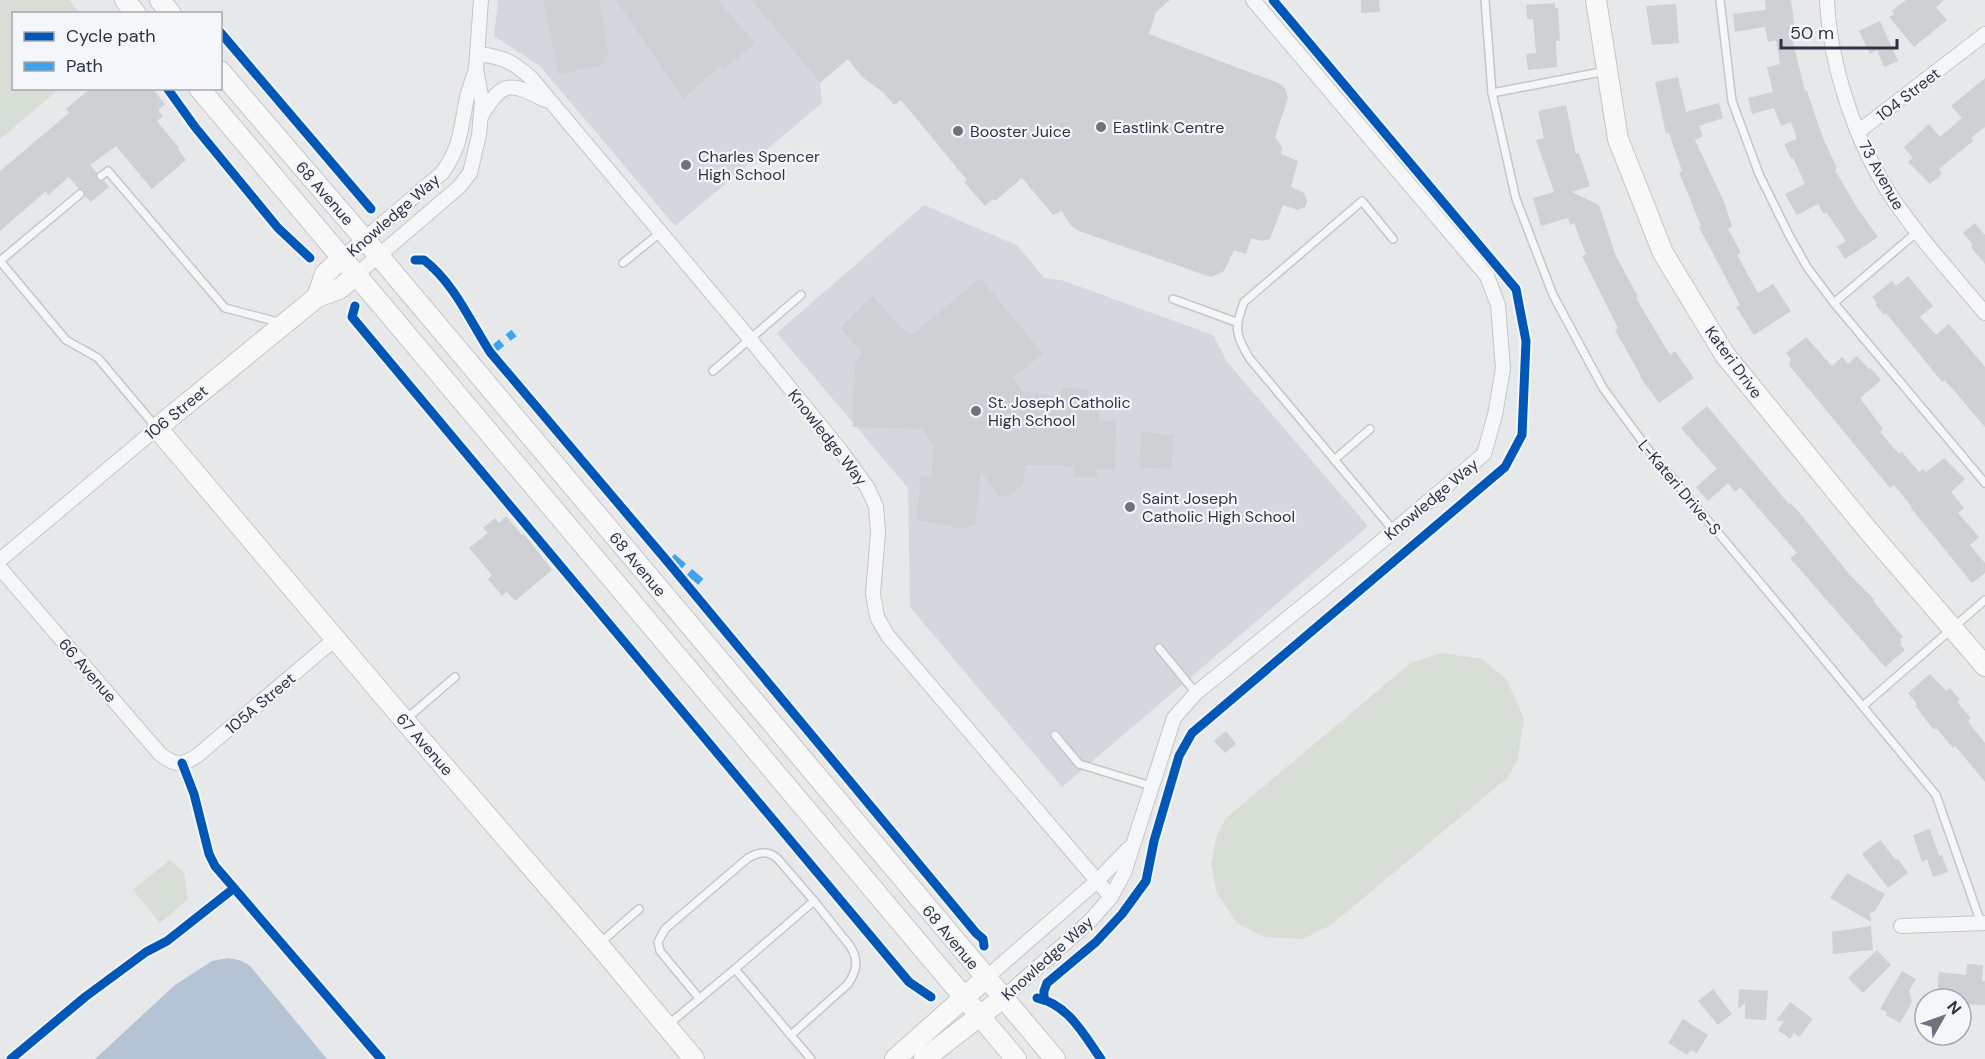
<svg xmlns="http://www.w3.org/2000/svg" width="1985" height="1059" viewBox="0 0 1985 1059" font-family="'DM Sans',sans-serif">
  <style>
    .built { fill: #d4d7dd }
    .green { fill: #d6ded6 }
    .water { fill: #b4c4d5 }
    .building { fill: #ced0d3 }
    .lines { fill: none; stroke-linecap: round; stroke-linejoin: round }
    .lane-casing { stroke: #c4c6c8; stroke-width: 10 }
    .street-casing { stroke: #c4c6c8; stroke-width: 16 }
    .secondary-casing { stroke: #c4c6c8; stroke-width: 22 }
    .lane { stroke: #f5f6f7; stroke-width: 7 }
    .street { stroke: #f5f6f7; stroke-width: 14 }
    .secondary { stroke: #f8f8f8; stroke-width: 20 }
    .quiet { stroke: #3ea3ec; stroke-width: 8; stroke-dasharray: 15 8; stroke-linecap: butt }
    .cycleway-casing { stroke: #f4f6f9; stroke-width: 13 }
    .cycleway { stroke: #0057b8; stroke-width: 9 }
    .poi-dot { fill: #6c737f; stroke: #f4f6f9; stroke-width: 2 }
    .labels { text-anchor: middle; stroke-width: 4.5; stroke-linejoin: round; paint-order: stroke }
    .street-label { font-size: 16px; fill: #2b3445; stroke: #f4f6f9 }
    .poi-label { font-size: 16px; fill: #2b3445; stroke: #f4f6f9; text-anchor: start }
  </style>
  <rect width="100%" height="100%" fill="#e6e8ea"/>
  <g class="built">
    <polygon points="498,0 751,0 820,83 822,103 675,226 540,66 494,36"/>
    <polygon points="924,205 1018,246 1044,278 1061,280 1213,335 1227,362 1368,526 1062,787 910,607 908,488 777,333"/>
  </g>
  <g class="green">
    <polygon points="0,0 69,0 80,13 14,14 14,88 59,89 0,139"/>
    <polygon points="1442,653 1482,659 1507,680 1524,719 1517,761 1507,778 1331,925 1303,939 1264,937 1237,923 1217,893 1211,864 1217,835 1226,818 1412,662"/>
    <polygon points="170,860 184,873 188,899 160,923 133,890"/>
  </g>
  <polygon class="water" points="229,958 242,961 250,966 327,1059 95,1059 175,985 212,961"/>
  <g class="building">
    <polygon points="543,0 599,0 609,55 603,57 605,64 559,75"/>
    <polygon points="616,0 718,0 755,43 724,69 721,65 683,99"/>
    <polygon points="751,0 1170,0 1156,12 1149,34 1278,83 1285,88 1288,98 1275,137 1282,147 1281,154 1298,161 1291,187 1304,193 1307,201 1305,207 1298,210 1283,205 1270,239 1261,241 1251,238 1246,254 1234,250 1224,271 1211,277 1079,231 1071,226 1062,211 1053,215 1022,178 995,201 993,199 985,206 964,182 967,180 901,100 894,105 884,93 862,77 848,59 820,83"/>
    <polygon points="1361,0 1379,0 1380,12 1361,13"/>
    <polygon points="1765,0 1791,0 1796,37 1792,38 1805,91 1807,91 1823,138 1837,168 1835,170 1856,206 1878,237 1845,259 1837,247 1846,241 1827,213 1824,214 1818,204 1797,215 1785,194 1805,184 1793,158 1791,159 1784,144 1797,139 1791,122 1781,126 1774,108 1752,114 1748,98 1773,92 1767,67 1780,64 1776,40 1768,42 1765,27 1735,32 1733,14 1766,10"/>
    <polygon points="1906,0 1944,0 1936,7 1947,20 1914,47 1889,17 1894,14 1892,11"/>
    <polygon points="1555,3 1555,8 1558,8 1560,41 1556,41 1557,67 1528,70 1526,54 1536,53 1533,19 1527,19 1526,5"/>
    <polygon points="1676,4 1679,43 1652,45 1646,6"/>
    <polygon points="1880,21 1898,61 1884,67 1877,50 1870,54 1859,31"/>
    <polygon points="1678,77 1686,112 1719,103 1723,118 1699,126 1703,136 1695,140 1724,202 1732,226 1728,229 1741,253 1737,255 1758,293 1773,284 1791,311 1754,335 1736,307 1740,305 1699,227 1701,226 1679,172 1682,171 1669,133 1666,134 1655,82"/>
    <polygon points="1985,78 1985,127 1971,138 1973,141 1939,169 1942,174 1930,184 1908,162 1913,158 1904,147 1929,124 1940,137 1962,118 1951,106"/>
    <polygon points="91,88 152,88 165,104 158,110 163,116 157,121 179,148 178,149 186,160 152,189 116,146 90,165 97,173 97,180 104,181 109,187 91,202 85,196 84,190 79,189 69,177 48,195 46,191 0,231 0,171 69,113 66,109"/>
    <polygon points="1566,105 1576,154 1578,153 1580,156 1590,186 1572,192 1599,205 1615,254 1638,297 1636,298 1670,355 1675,351 1694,378 1659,403 1640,377 1641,376 1615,330 1618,328 1582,256 1586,254 1574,223 1570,225 1568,218 1541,226 1533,198 1554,192 1536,140 1544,138 1538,111"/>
    <polygon points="1975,223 1985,235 1985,264 1971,247 1973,245 1963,233"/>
    <polygon points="1908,276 1933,306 1920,317 1936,335 1949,324 1985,367 1985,427 1951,387 1944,380 1942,382 1886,313 1884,315 1875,304 1877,303 1872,297 1892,281 1896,286"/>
    <polygon points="980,278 1043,354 1012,378 1023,391 1061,397 1061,387 1089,390 1087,399 1098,401 1099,421 1116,422 1115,470 1097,469 1097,478 1074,477 1073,466 1025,465 1023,484 1012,494 1003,497 998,496 981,472 975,524 964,529 917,520 921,476 931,477 934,446 922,429 853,427 855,362 862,352 840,328 873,296 898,325 912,335"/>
    <polygon points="1806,337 1832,366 1842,357 1848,364 1857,356 1869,369 1871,368 1881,380 1860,398 1883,429 1880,432 1899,454 1902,452 1919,472 1923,469 1926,472 1944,458 1965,479 1951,492 1964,508 1958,513 1979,537 1970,545 1985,563 1985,573 1972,583 1911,508 1912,507 1894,485 1890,488 1789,365 1791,359 1786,353"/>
    <polygon points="1707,406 1789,504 1790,503 1799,512 1849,574 1875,600 1873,601 1903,637 1900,640 1902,642 1900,644 1905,650 1885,667 1790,558 1797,553 1740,487 1735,492 1728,483 1708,501 1696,487 1717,469 1681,428"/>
    <polygon points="1142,432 1174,435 1171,469 1139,467"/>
    <polygon points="506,516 522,535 524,534 552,570 515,601 507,592 502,596 488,579 492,575 469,548 488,533 483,528 495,518 499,523"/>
    <polygon points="1930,674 1946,691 1950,688 1960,700 1957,702 1971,718 1968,721 1970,724 1985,743 1985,782 1955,746 1953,748 1936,728 1934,730 1915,706 1917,704 1908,693"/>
    <polygon points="1226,731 1236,744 1225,753 1214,741"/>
    <polygon points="1930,829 1939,856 1942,855 1948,872 1933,877 1927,859 1922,862 1913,835"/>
    <polygon points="1880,840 1896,860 1898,859 1908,873 1888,888 1862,854"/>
    <polygon points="1847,873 1885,894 1875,911 1870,913 1871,922 1830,898"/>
    <polygon points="1871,926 1873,950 1833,954 1832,932"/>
    <polygon points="1877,950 1891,965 1863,993 1848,978"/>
    <polygon points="1967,964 1983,965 1982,981 1985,981 1985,1005 1965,1004 1966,999 1937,999 1939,972 1966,975"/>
    <polygon points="1902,971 1916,979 1909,991 1912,1002 1900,1023 1886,1015 1887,1012 1880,1009"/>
    <polygon points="1713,989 1732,1014 1718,1025 1698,1001"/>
    <polygon points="1739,989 1768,991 1766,1020 1745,1019 1745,1003 1738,1009"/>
    <polygon points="1790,1002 1813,1019 1799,1037 1794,1033 1790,1039 1778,1030 1784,1021 1776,1021"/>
    <polygon points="1683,1019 1708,1035 1697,1053 1691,1050 1687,1055 1668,1043"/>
  </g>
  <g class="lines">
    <g class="lane-casing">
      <g id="lane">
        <polyline points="1485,0 1492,93 1516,199 1553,295 1603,388 1647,448 1788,616 1936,795 1981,923"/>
        <polyline points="1720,0 1732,101 1759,174 1789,235 1807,267 1834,303 1985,483"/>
        <polyline points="1492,93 1606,71"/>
        <polyline points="101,176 108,171 225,308 282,323"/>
        <polyline points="80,194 0,261 66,340 98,358 156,427"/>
        <path d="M1393,239L1362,201L1244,302C1234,328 1235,335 1250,359L1394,531"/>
        <polyline points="623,263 661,232"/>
        <polyline points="1173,299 1236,322"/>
        <polyline points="1834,303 1917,232"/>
        <polyline points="713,371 801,295"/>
        <polyline points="1334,460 1370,429"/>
        <polyline points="1159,648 1196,693"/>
        <polyline points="1863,706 1985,600"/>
        <polyline points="405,720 455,677"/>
        <polyline points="1055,735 1079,764 1151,786"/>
        <polyline points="600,943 639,909"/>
        <path d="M735,969L814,901L850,946C859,960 857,970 848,984L791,1035"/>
        <path d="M699,998L660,951L658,942L665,929L748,858C759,852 767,850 777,858L814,901"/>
        <polyline points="669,1024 735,969 811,1059"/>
      </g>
    </g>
    <g class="street-casing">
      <g id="street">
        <path d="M1827,0C1830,66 1856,144 1893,199C1920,239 1954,276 1985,313"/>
        <path d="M478,54C503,57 512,61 531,78L750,339L841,451L867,487L876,506L878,533L873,594L877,617L888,636L1111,897"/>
        <path d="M482,115C503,79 511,83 545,100"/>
        <polyline points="1859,131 1985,34"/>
        <path d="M342,258L442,173C461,146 460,133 466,102C468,91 472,81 476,70"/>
        <polyline points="356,275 459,187 470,173 479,135 482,101 476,69 481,0"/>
        <polyline points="0,560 157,428"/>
        <path d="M0,568L160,754C175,766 182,766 198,755L335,639"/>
        <polyline points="1901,926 1985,923"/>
        <polyline points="986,978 1097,881 1129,848"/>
        <polyline points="1003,998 1090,921 1111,897 1124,873 1174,718 1196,693 1364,556 1484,454 1495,415 1503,368 1498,305 1487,276 1253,0"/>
      </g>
    </g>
    <g class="secondary-casing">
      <g id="secondary">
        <polyline points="125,0 136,14"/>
        <polyline points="160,0 171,14"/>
        <polyline points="1596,0 1618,139 1663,253 1725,355 1866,528 1985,666"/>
        <polyline points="220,71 379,256 1055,1059"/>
        <polyline points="199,88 1016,1059"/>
        <polyline points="342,258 325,274 317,297 157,428 404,720 598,944 694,1059"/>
        <polyline points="317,297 339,289 356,275"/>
        <polyline points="895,1059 986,978"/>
        <polyline points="924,1059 1003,998"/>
      </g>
    </g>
    <use href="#lane" class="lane"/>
    <use href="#street" class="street"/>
    <use href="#secondary" class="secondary"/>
    <g class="quiet">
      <polyline points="490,352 514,333"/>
      <polyline points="672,557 701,582"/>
    </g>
    <g class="cycleway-casing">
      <g id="cycleway">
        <polyline points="220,32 371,209"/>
        <polyline points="167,88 195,127 278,228 310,258"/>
        <path d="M415,260H424C454,283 470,321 490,352L667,561L976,933L983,939L984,946"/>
        <polyline points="355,306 352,317 909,982 931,997"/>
        <polyline points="182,763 194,794 209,854 215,866 381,1059"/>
        <path d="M1037,998C1068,1004 1084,1035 1101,1059"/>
        <polyline points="1044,1000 1044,991 1047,983 1096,942 1122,914 1146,881 1154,841 1179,756 1192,733 1505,467 1522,435 1526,341 1516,289 1273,0"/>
        <polyline points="11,1059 85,997 146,952 167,941 233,889"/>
      </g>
    </g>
    <use href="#cycleway" class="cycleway"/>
  </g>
  <g class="poi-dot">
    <circle cx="1101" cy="127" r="6"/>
    <circle cx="958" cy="131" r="6"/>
    <circle cx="686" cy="165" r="6"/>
    <circle cx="976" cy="411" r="6"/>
    <circle cx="1130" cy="507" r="6"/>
  </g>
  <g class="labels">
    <g class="street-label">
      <text transform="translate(1908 94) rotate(-38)" y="6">104 Street</text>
      <text transform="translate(1882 175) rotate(61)" y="6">73 Avenue</text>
      <text transform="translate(325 193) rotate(49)" y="6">68 Avenue</text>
      <text transform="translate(393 215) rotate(-41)" y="6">Knowledge Way</text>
      <text transform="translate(1734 362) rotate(54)" y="6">Kateri Drive</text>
      <text transform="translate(176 412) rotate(-39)" y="6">106 Street</text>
      <text transform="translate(828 437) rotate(52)" y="6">Knowledge Way</text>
      <text transform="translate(1680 487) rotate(50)" y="6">L-Kateri Drive-S</text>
      <text transform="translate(1431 499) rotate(-40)" y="6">Knowledge Way</text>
      <text transform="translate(638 564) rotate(50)" y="6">68 Avenue</text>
      <text transform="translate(88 670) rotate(49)" y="6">66 Avenue</text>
      <text transform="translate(260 703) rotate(-40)" y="6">105A Street</text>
      <text transform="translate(425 744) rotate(49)" y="6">67 Avenue</text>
      <text transform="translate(951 937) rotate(50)" y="6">68 Avenue</text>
      <text transform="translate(1047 958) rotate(-42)" y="6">Knowledge Way</text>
    </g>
    <g class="poi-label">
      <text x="1113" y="133">Eastlink Centre</text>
      <text x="970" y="137">Booster Juice</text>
      <text x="698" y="162">Charles Spencer<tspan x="698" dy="18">High School</tspan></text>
      <text x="988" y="408">St. Joseph Catholic<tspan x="988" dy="18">High School</tspan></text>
      <text x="1142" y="504">Saint Joseph<tspan x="1142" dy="18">Catholic High School</tspan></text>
    </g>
  </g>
  <rect x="12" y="12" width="210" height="78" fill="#f4f6f9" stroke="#a4a8b1" stroke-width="1.5"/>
  <rect x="24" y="32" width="30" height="9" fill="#0057b8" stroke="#a4a8b1" stroke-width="1.5"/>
  <text x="66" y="42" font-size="18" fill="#2b3445">Cycle path</text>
  <rect x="24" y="62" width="30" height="9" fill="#3ea3ec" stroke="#a4a8b1" stroke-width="1.5"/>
  <text x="66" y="72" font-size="18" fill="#2b3445">Path</text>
  <g transform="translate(1943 1017) rotate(50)"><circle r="28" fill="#f4f6f9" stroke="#a4a8b1" stroke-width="1.5"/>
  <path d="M0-4.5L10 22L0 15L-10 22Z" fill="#6c737f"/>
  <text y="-9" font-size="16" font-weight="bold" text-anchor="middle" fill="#2b3445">N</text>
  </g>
  <path d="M1781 39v9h116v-9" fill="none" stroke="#2b3445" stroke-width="3"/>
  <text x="1790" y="39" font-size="18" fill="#2b3445" stroke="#f4f6f9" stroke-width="4.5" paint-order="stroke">50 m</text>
</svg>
